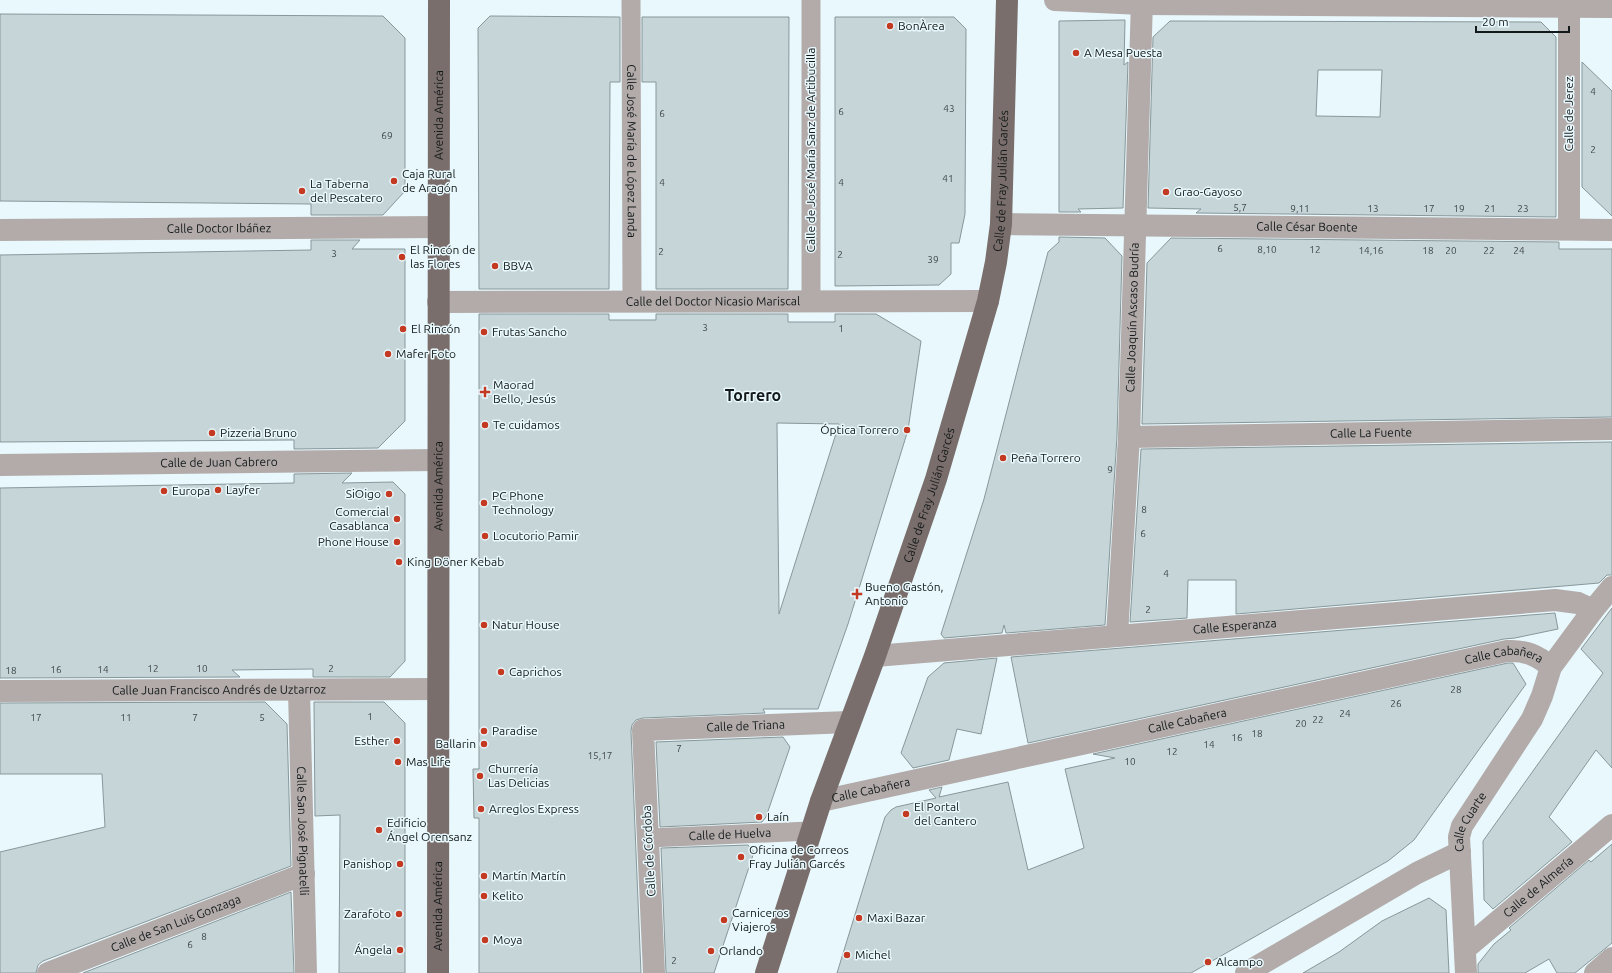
<svg xmlns="http://www.w3.org/2000/svg" width="1612" height="973" viewBox="0 0 1612 973" font-family="Ubuntu,sans-serif">
  <style>
    .building { fill: #c5d5d8; stroke: #88979a; fill-rule: evenodd }
    .lines { fill: none; stroke-linecap: round; stroke-linejoin: round }
    .pedestrian { stroke: #b2abaa; stroke-width: 19 }
    .minor { stroke: #b2abaa; stroke-width: 22 }
    .primary { stroke: #7a6e6c; stroke-width: 22 }
    .poi-dot { fill: #c43921; stroke: #e8f8fc; stroke-width: 1.5 }
    .labels { text-anchor: middle; stroke-width: 3; stroke-linejoin: round; paint-order: stroke }
    .number-label { font-size: 10px; fill: #40484a }
    .poi-label { font-size: 12px; fill: #13191a; stroke: #e8f8fc; text-anchor: start }
    .street-label { font-size: 12px; fill: #13191a; stroke: #e8f8fc }
    .district-label { font-size: 16px; font-weight: bold; fill: #13191a; stroke: #e8f8fc }
  </style>
  <rect width="100%" height="100%" fill="#e8f8fc"/>
  <g class="building">
    <polygon points="0,14 383,16 405,38 405,191 383,215 311,215 311,204 0,201"/>
    <polygon points="490,16 620,17 620,82 610,82 609,289 479,289 478,28"/>
    <polygon points="642,17 789,17 788,289 656,289 656,82 642,82"/>
    <polygon points="835,17 954,17 966,29 965,214 959,243 951,243 951,274 939,285 835,286"/>
    <polygon points="1125,20 1124,65 1128,62 1123,208 1078,209 1081,212 1059,212 1059,21"/>
    <path d="M1170,21L1541,22L1556,37V217L1196,213L1201,209L1148,208L1153,37ZM1318,70H1382L1380,117L1316,116Z"/>
    <polygon points="1582,62 1612,91 1612,216 1582,187"/>
    <polygon points="1059,237 1105,238 1122,256 1117,436 1105,625 1006,633 1004,625 1002,633 944,638 941,634 984,499 1048,252 1059,242"/>
    <polygon points="1171,238 1559,242 1559,249 1612,249 1612,417 1142,424 1147,263"/>
    <polygon points="311,240 360,240 352,249 405,249 405,421 378,448 294,449 294,440 0,442 0,255 311,250"/>
    <path d="M479,314H609V320H656V314H788V322H835V314H876L921,341L908,430L848,624L818,709H763L765,713L643,718L636,720L632,725L631,731L641,973H479V818H474L473,769H479ZM777,423L839,424L779,614Z"/>
    <polygon points="1612,442 1612,575 1607,575 1599,583 1236,614 1236,580 1188,580 1187,618 1130,622 1141,449"/>
    <polygon points="352,473 342,483 393,482 405,494 405,661 390,677 313,677 313,669 232,670 240,677 0,678 0,488 294,483 294,474"/>
    <polygon points="1612,608 1612,768 1596,750 1549,817 1572,842 1493,909 1484,900 1483,841 1603,673 1581,649"/>
    <polygon points="1555,613 1558,629 1515,638 1504,639 1028,743 1011,657"/>
    <polygon points="997,658 981,734 957,729 949,760 913,768 901,753 928,677 944,663"/>
    <polygon points="1508,663 1513,663 1526,684 1414,840 1388,861 1191,973 837,973 885,817 891,810 896,807 936,798 929,790 942,787 939,797 1008,782 1028,870 1084,848 1065,769 1115,758 1093,754"/>
    <polygon points="265,702 287,724 291,866 43,961 38,965 36,973 0,973 0,852 105,827 102,774 0,774 0,703"/>
    <polygon points="314,702 384,702 405,723 405,973 339,973 340,815 315,816"/>
    <polygon points="783,737 790,747 766,817 762,822 660,827 656,742"/>
    <polygon points="1612,844 1612,943 1575,973 1557,973 1549,959 1525,973 1478,973 1478,964 1494,944 1511,930 1509,928 1589,860 1591,862"/>
    <polygon points="748,845 754,852 714,973 666,973 661,848"/>
    <polygon points="291,892 294,973 83,973"/>
    <polygon points="1429,898 1446,910 1449,973 1303,973 1339,952 1382,921"/>
  </g>
  <g class="lines">
    <g class="pedestrian">
      <path id="s1" d="M631,0L632,301"/>
      <polyline points="811,301 811,0"/>
      <path id="s2" d="M649,838L811,831"/>
    </g>
    <g class="minor">
      <polyline points="1055,0 1142,4 1612,7"/>
      <polyline points="1569,0 1569,229"/>
      <path id="s3" d="M1001,224L1612,230"/>
      <path id="s4" d="M0,230L438,227"/>
      <path id="s5" d="M438,302L988,301"/>
      <path id="s6" d="M1129,437L1612,429"/>
      <path id="s7" d="M0,465L438,460"/>
      <path id="s8" d="M1117,635L1129,437L1142,0"/>
      <path id="s9" d="M875,656L1555,600L1578,603L1593,610"/>
      <path id="s10" d="M299,690L306,973"/>
      <path id="s11" d="M0,691L438,689"/>
      <path id="s12" d="M821,801L1507,651C1525,650 1537,655 1551,667"/>
      <path id="s13" d="M1465,949L1612,825"/>
      <path id="s14" d="M48,973L304,874"/>
      <path id="s15" d="M654,973L643,730L849,722"/>
      <polyline points="1246,973 1417,873 1460,852"/>
      <path id="s16" d="M1466,973L1459,837L1462,826L1532,719L1542,696L1551,667L1593,610L1612,587"/>
      <polyline points="1595,973 1612,958"/>
    </g>
    <g class="primary">
      <path id="s17" d="M438,973L439,0"/>
      <path id="s18" d="M766,973L821,801L875,656L936,479L988,301L996,262L1001,224L1007,0"/>
    </g>
  </g>
  <g class="poi-dot">
    <circle cx="890" cy="26" r="4"/>
    <circle cx="1076" cy="53" r="4"/>
    <circle cx="394" cy="181" r="4"/>
    <circle cx="302" cy="191" r="4"/>
    <circle cx="1166" cy="192" r="4"/>
    <circle cx="402" cy="257" r="4"/>
    <circle cx="495" cy="266" r="4"/>
    <circle cx="403" cy="329" r="4"/>
    <circle cx="484" cy="332" r="4"/>
    <circle cx="388" cy="354" r="4"/>
    <path d="M483 386h4v4h4v4h-4v4h-4v-4h-4v-4h4z"/>
    <circle cx="485" cy="425" r="4"/>
    <circle cx="907" cy="430" r="4"/>
    <circle cx="212" cy="433" r="4"/>
    <circle cx="1003" cy="458" r="4"/>
    <circle cx="218" cy="490" r="4"/>
    <circle cx="164" cy="491" r="4"/>
    <circle cx="389" cy="494" r="4"/>
    <circle cx="484" cy="503" r="4"/>
    <circle cx="397" cy="519" r="4"/>
    <circle cx="485" cy="536" r="4"/>
    <circle cx="397" cy="542" r="4"/>
    <circle cx="399" cy="562" r="4"/>
    <path d="M855 588h4v4h4v4h-4v4h-4v-4h-4v-4h4z"/>
    <circle cx="484" cy="625" r="4"/>
    <circle cx="501" cy="672" r="4"/>
    <circle cx="484" cy="731" r="4"/>
    <circle cx="397" cy="741" r="4"/>
    <circle cx="484" cy="744" r="4"/>
    <circle cx="398" cy="762" r="4"/>
    <circle cx="480" cy="776" r="4"/>
    <circle cx="481" cy="809" r="4"/>
    <circle cx="906" cy="814" r="4"/>
    <circle cx="759" cy="817" r="4"/>
    <circle cx="379" cy="830" r="4"/>
    <circle cx="741" cy="857" r="4"/>
    <circle cx="400" cy="864" r="4"/>
    <circle cx="484" cy="876" r="4"/>
    <circle cx="484" cy="896" r="4"/>
    <circle cx="399" cy="914" r="4"/>
    <circle cx="859" cy="918" r="4"/>
    <circle cx="724" cy="920" r="4"/>
    <circle cx="485" cy="940" r="4"/>
    <circle cx="400" cy="950" r="4"/>
    <circle cx="711" cy="951" r="4"/>
    <circle cx="847" cy="955" r="4"/>
    <circle cx="1208" cy="962" r="4"/>
  </g>
  <g class="labels">
    <g class="number-label">
      <text x="1593" y="95">4</text>
      <text x="949" y="112">43</text>
      <text x="841" y="115">6</text>
      <text x="662" y="117">6</text>
      <text x="387" y="139">69</text>
      <text x="1593" y="153">2</text>
      <text x="948" y="182">41</text>
      <text x="662" y="186">4</text>
      <text x="841" y="186">4</text>
      <text x="1240" y="211">5,7</text>
      <text x="1300" y="212">9,11</text>
      <text x="1373" y="212">13</text>
      <text x="1429" y="212">17</text>
      <text x="1459" y="212">19</text>
      <text x="1490" y="212">21</text>
      <text x="1523" y="212">23</text>
      <text x="1220" y="252">6</text>
      <text x="1267" y="253">8,10</text>
      <text x="1315" y="253">12</text>
      <text x="1371" y="254">14,16</text>
      <text x="1428" y="254">18</text>
      <text x="1451" y="254">20</text>
      <text x="1489" y="254">22</text>
      <text x="1519" y="254">24</text>
      <text x="661" y="255">2</text>
      <text x="334" y="257">3</text>
      <text x="840" y="258">2</text>
      <text x="933" y="263">39</text>
      <text x="705" y="331">3</text>
      <text x="841" y="332">1</text>
      <text x="1110" y="473">9</text>
      <text x="1144" y="513">8</text>
      <text x="1143" y="537">6</text>
      <text x="1166" y="577">4</text>
      <text x="1148" y="613">2</text>
      <text x="153" y="672">12</text>
      <text x="202" y="672">10</text>
      <text x="331" y="672">2</text>
      <text x="56" y="673">16</text>
      <text x="103" y="673">14</text>
      <text x="11" y="674">18</text>
      <text x="1456" y="693">28</text>
      <text x="1396" y="707">26</text>
      <text x="1345" y="717">24</text>
      <text x="370" y="720">1</text>
      <text x="36" y="721">17</text>
      <text x="126" y="721">11</text>
      <text x="195" y="721">7</text>
      <text x="262" y="721">5</text>
      <text x="1318" y="723">22</text>
      <text x="1301" y="727">20</text>
      <text x="1257" y="737">18</text>
      <text x="1237" y="741">16</text>
      <text x="1209" y="748">14</text>
      <text x="679" y="752">7</text>
      <text x="1172" y="755">12</text>
      <text x="600" y="759">15,17</text>
      <text x="1130" y="765">10</text>
      <text x="204" y="940">8</text>
      <text x="190" y="948">6</text>
      <text x="674" y="964">2</text>
    </g>
    <g class="poi-label">
      <text x="898" y="30">BonÀrea</text>
      <text x="1084" y="57">A Mesa Puesta</text>
      <text x="402" y="178">Caja Rural<tspan x="402" dy="14">de Aragón</tspan></text>
      <text x="310" y="188">La Taberna<tspan x="310" dy="14">del Pescatero</tspan></text>
      <text x="1174" y="196">Grao-Gayoso</text>
      <text x="410" y="254">El Rincón de<tspan x="410" dy="14">las Flores</tspan></text>
      <text x="503" y="270">BBVA</text>
      <text x="411" y="333">El Rincón</text>
      <text x="492" y="336">Frutas Sancho</text>
      <text x="396" y="358">Mafer Foto</text>
      <text x="493" y="389">Maorad<tspan x="493" dy="14">Bello, Jesús</tspan></text>
      <text x="493" y="429">Te cuidamos</text>
      <text x="899" y="434" text-anchor="end">Óptica Torrero</text>
      <text x="220" y="437">Pizzeria Bruno</text>
      <text x="1011" y="462">Peña Torrero</text>
      <text x="226" y="494">Layfer</text>
      <text x="172" y="495">Europa</text>
      <text x="381" y="498" text-anchor="end">SiOigo</text>
      <text x="492" y="500">PC Phone<tspan x="492" dy="14">Technology</tspan></text>
      <text x="389" y="516" text-anchor="end">Comercial<tspan x="389" dy="14">Casablanca</tspan></text>
      <text x="493" y="540">Locutorio Pamir</text>
      <text x="389" y="546" text-anchor="end">Phone House</text>
      <text x="407" y="566">King Döner Kebab</text>
      <text x="865" y="591">Bueno Gastón,<tspan x="865" dy="14">Antonio</tspan></text>
      <text x="492" y="629">Natur House</text>
      <text x="509" y="676">Caprichos</text>
      <text x="492" y="735">Paradise</text>
      <text x="389" y="745" text-anchor="end">Esther</text>
      <text x="476" y="748" text-anchor="end">Ballarin</text>
      <text x="406" y="766">Mas Life</text>
      <text x="488" y="773">Churrería<tspan x="488" dy="14">Las Delicias</tspan></text>
      <text x="914" y="811">El Portal<tspan x="914" dy="14">del Cantero</tspan></text>
      <text x="489" y="813">Arreglos Express</text>
      <text x="767" y="821">Laín</text>
      <text x="387" y="827">Edificio<tspan x="387" dy="14">Ángel Orensanz</tspan></text>
      <text x="749" y="854">Oficina de Correos<tspan x="749" dy="14">Fray Julián Garcés</tspan></text>
      <text x="392" y="868" text-anchor="end">Panishop</text>
      <text x="492" y="880">Martín Martín</text>
      <text x="492" y="900">Kelito</text>
      <text x="732" y="917">Carniceros<tspan x="732" dy="14">Viajeros</tspan></text>
      <text x="391" y="918" text-anchor="end">Zarafoto</text>
      <text x="867" y="922">Maxi Bazar</text>
      <text x="493" y="944">Moya</text>
      <text x="392" y="954" text-anchor="end">Ángela</text>
      <text x="719" y="955">Orlando</text>
      <text x="855" y="959">Michel</text>
      <text x="1216" y="966">Alcampo</text>
    </g>
    <g class="street-label">
      <text transform="translate(1569 114) rotate(-90)" y="4">Calle de Jerez</text>
      <text dy="4" stroke="none"><textPath href="#s17" startOffset="858">Avenida América</textPath></text>
      <text transform="translate(811 150) rotate(-90)" y="4">Calle de José María Sanz de Artibucilla</text>
      <text dy="4" stroke="none"><textPath href="#s1" startOffset="151">Calle José María de López Landa</textPath></text>
      <text dy="4" stroke="none"><textPath href="#s18" startOffset="829">Calle de Fray Julián Garcés</textPath></text>
      <text dy="4" stroke="none"><textPath href="#s3" startOffset="306">Calle César Boente</textPath></text>
      <text dy="4" stroke="none"><textPath href="#s4" startOffset="219">Calle Doctor Ibáñez</textPath></text>
      <text dy="4" stroke="none"><textPath href="#s5" startOffset="275">Calle del Doctor Nicasio Mariscal</textPath></text>
      <text dy="4" stroke="none"><textPath href="#s8" startOffset="318">Calle Joaquín Ascaso Budría</textPath></text>
      <text dy="4" stroke="none"><textPath href="#s6" startOffset="242">Calle La Fuente</textPath></text>
      <text dy="4" stroke="none"><textPath href="#s7" startOffset="219">Calle de Juan Cabrero</textPath></text>
      <text dy="4" stroke="none"><textPath href="#s17" startOffset="487">Avenida América</textPath></text>
      <text dy="4" stroke="none"><textPath href="#s18" startOffset="505">Calle de Fray Julián Garcés</textPath></text>
      <text dy="4" stroke="none"><textPath href="#s9" startOffset="361">Calle Esperanza</textPath></text>
      <text dy="4" stroke="none"><textPath href="#s12" startOffset="699">Calle Cabañera</textPath></text>
      <text dy="4" stroke="none"><textPath href="#s11" startOffset="219">Calle Juan Francisco Andrés de Uztarroz</textPath></text>
      <text dy="4" stroke="none"><textPath href="#s12" startOffset="375">Calle Cabañera</textPath></text>
      <text dy="4" stroke="none"><textPath href="#s15" startOffset="346">Calle de Triana</textPath></text>
      <text dy="4" stroke="none"><textPath href="#s12" startOffset="51">Calle Cabañera</textPath></text>
      <text dy="4" stroke="none"><textPath href="#s16" startOffset="154">Calle Cuarte</textPath></text>
      <text dy="4" stroke="none"><textPath href="#s10" startOffset="141">Calle San José Pignatelli</textPath></text>
      <text dy="4" stroke="none"><textPath href="#s2" startOffset="81">Calle de Huelva</textPath></text>
      <text transform="translate(649 851) rotate(-93)" y="4">Calle de Córdoba</text>
      <text dy="4" stroke="none"><textPath href="#s13" startOffset="96">Calle de Almería</textPath></text>
      <text dy="4" stroke="none"><textPath href="#s17" startOffset="67">Avenida América</textPath></text>
      <text dy="4" stroke="none"><textPath href="#s14" startOffset="137">Calle de San Luis Gonzaga</textPath></text>
    </g>
    <g class="district-label">
      <text x="753" y="401">Torrero</text>
    </g>
  </g>
  <path d="M1476 26v6h93v-6" fill="none" stroke="#13191a" stroke-width="2"/>
  <text x="1482" y="26" font-size="12" fill="#13191a" stroke="#e8f8fc" stroke-width="3" paint-order="stroke">20 m</text>
</svg>
